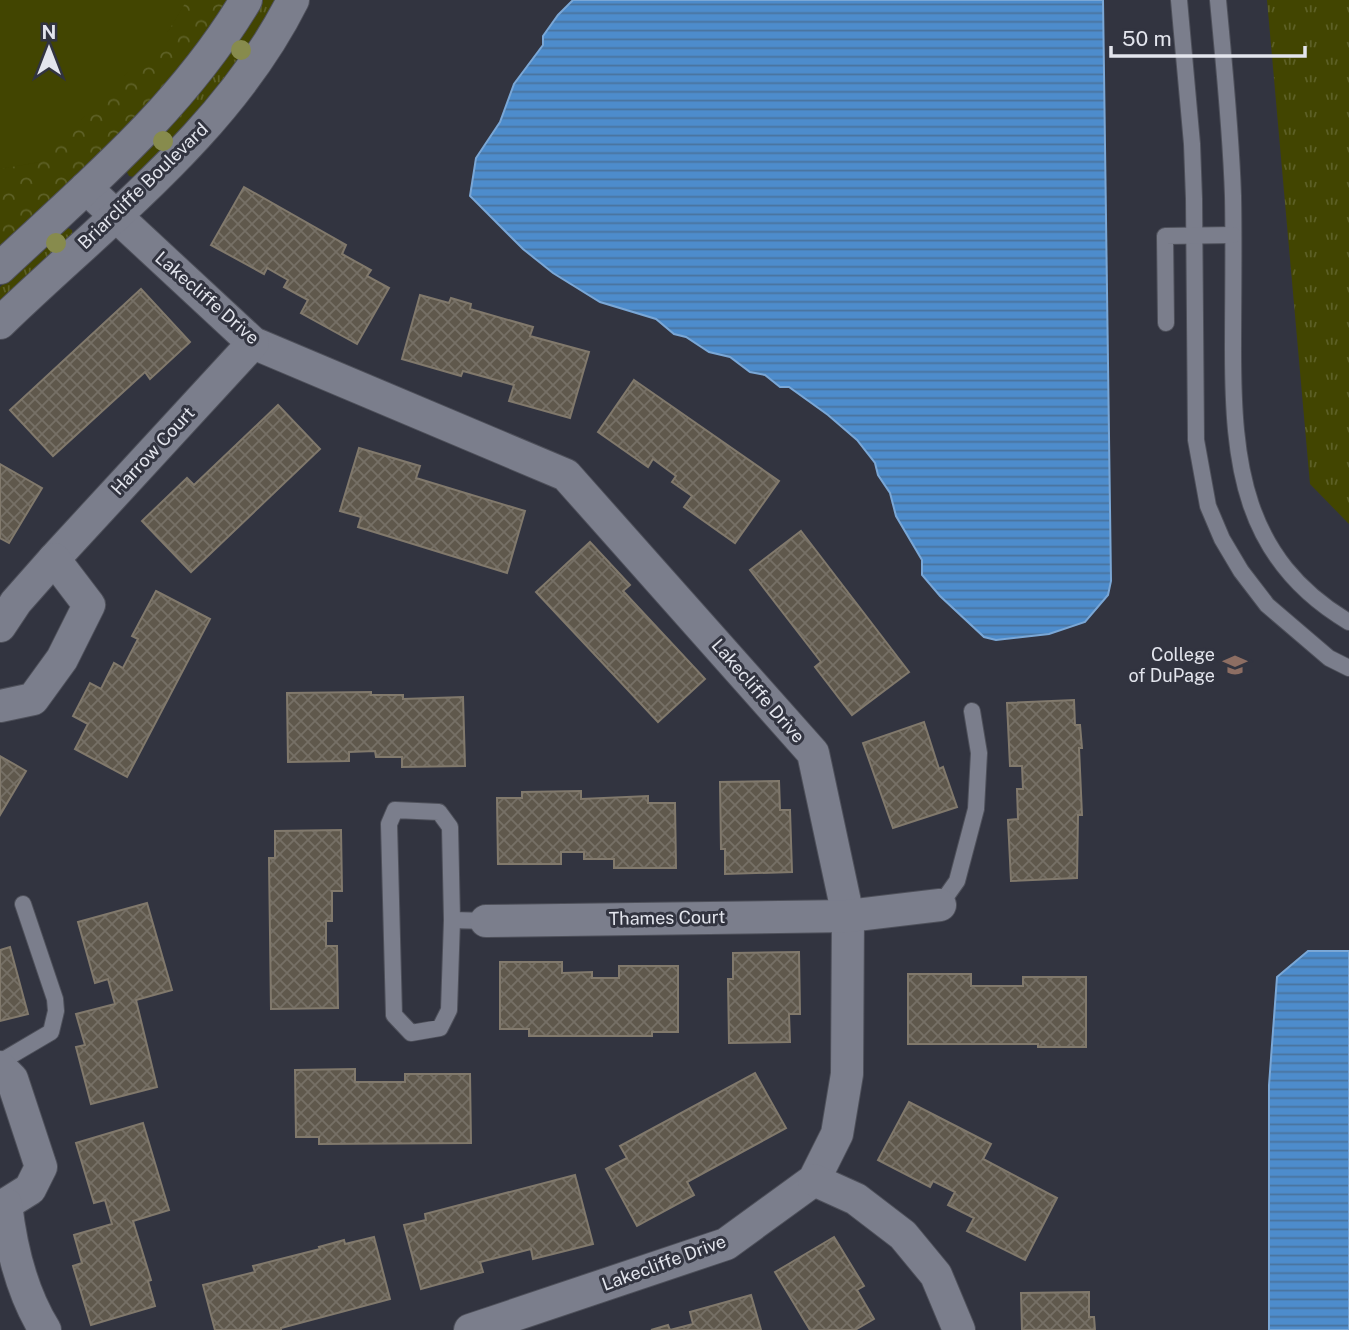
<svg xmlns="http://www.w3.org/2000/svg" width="1349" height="1330" viewBox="0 0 1349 1330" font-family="'Public Sans',sans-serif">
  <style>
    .grass { fill: url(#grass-tufts) }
    .park { fill: url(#park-crowns) }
    .pitch { fill: #424501 }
    .water { fill: url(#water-rules); stroke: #7aa7d6; stroke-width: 2 }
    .building { fill: url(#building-cross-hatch); stroke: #81796c; stroke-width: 2 }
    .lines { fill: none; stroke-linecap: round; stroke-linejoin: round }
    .lane-casing { stroke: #4e505a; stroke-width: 18 }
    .street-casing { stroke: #4e505a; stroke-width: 34 }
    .lane { stroke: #7b7e8c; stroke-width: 16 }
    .street { stroke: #7b7e8c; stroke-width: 32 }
    .tree { fill: #878b4d }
    .labels { text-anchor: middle; stroke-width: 6; stroke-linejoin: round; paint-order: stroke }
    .street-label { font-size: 18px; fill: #e3e5ed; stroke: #323440 }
    .poi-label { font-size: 18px; fill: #e3e5ed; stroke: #323440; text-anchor: end }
  </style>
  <defs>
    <pattern id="grass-tufts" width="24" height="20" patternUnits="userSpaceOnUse" patternTransform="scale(1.75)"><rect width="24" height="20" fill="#424501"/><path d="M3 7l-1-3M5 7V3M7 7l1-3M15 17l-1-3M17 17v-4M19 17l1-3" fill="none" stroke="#5d6026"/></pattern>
    <pattern id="park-crowns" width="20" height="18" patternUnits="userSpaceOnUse" patternTransform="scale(1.75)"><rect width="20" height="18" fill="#424501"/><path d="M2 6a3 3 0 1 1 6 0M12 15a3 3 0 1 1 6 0" fill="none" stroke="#5d6026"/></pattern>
    <pattern id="water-rules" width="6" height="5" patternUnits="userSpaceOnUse" patternTransform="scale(1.75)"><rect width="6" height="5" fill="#4d8ccc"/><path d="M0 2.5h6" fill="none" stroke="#4a739d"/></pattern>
    <pattern id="building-cross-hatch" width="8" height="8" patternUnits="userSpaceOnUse" patternTransform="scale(1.75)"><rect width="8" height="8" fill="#5f584c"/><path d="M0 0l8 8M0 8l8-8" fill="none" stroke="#767066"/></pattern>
  </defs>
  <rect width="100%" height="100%" fill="#323440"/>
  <g class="grass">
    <polygon points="262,0 278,0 233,70 182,132 134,177 129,176 126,170 203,88 227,56"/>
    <polygon points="1267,0 1349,0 1349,524 1310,484"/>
    <polygon points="66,227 72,230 73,238 0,305 0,287"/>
  </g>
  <path class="park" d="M0,0H228C217,20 207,43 193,60C136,130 65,185 0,247Z"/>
  <polygon class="pitch" points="0,0 187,0 169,30 40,162 0,169"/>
  <g class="water">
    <polygon points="573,0 1103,0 1111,581 1108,595 1085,622 1049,634 996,640 984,637 940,596 922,575 922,560 896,516 890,493 878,475 875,463 857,440 828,415 789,387 780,387 765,375 750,372 730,357 709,352 686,337 674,334 656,319 600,302 553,273 523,249 470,196 476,158 500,122 514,84 543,45 543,36 558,15"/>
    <polygon points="1308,951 1349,951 1349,1330 1269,1330 1269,1085 1277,977"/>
  </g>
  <g class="building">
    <polygon points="244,187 346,245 342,254 371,270 367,276 389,288 357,344 301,313 308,300 284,287 288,280 267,268 264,274 211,245"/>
    <polygon points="141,289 190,342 150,379 145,372 53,456 10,410"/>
    <polygon points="420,295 449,303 451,298 471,304 470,309 533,327 530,336 589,352 570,418 509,401 514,385 463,371 461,376 402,359"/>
    <polygon points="634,380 779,481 735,543 684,507 692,496 672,482 676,476 653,459 648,467 598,432"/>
    <polygon points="278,405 320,449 191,572 142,521 187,478 194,485"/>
    <polygon points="359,448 420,466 416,478 525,511 507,573 358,527 361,517 340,511"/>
    <polygon points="0,464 42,488 9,543 0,538"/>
    <polygon points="801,531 909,672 852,715 815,667 821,662 750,570"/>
    <polygon points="590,542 630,585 623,591 705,679 658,722 536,592"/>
    <polygon points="156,591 210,619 127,777 75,749 88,724 73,716 90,683 101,689 114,663 123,668 138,639 132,636"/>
    <polygon points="371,692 371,695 403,695 403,699 463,697 465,766 402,767 402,757 376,757 375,751 349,752 349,761 288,762 287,693"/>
    <polygon points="1074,700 1075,725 1080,725 1082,748 1079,748 1082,815 1078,815 1077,878 1011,881 1008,820 1018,819 1017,789 1023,789 1022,766 1010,766 1007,703"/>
    <polygon points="924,722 939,769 943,767 957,807 893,828 863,743"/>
    <polygon points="0,756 26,771 0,815"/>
    <polygon points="779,781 780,810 790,810 792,872 725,874 725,849 721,849 720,782"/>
    <polygon points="581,791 581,799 648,796 648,803 675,803 676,868 614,868 614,859 584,859 584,852 561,852 561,864 498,864 497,798 522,798 522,792"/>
    <polygon points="341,830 342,891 332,891 332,921 326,921 326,946 337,946 338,1008 271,1009 269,858 275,858 275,831"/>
    <polygon points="147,903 172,990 136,1000 157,1087 91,1104 76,1047 85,1045 76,1014 115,1004 108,979 95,983 78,922"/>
    <polygon points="10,947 28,1014 0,1021 0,950"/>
    <polygon points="799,952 800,1014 789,1014 790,1042 729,1043 728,979 733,979 733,953"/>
    <polygon points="500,962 562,962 562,973 592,972 592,978 619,978 619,966 678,966 678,1032 652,1032 652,1036 529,1036 529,1029 500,1029"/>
    <polygon points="908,974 971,974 971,986 1023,986 1023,977 1086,977 1086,1047 1038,1047 1038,1044 908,1044"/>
    <polygon points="355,1069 355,1082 405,1082 405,1074 470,1074 471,1143 319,1144 319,1137 296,1137 295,1070"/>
    <polygon points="755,1073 786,1128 687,1182 694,1195 637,1226 606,1169 627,1158 620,1146"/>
    <polygon points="909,1102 991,1144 983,1159 1057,1198 1025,1260 967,1231 974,1218 948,1205 955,1192 933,1181 930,1187 878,1160"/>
    <polygon points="143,1123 169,1210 133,1221 151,1280 148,1281 155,1306 91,1325 73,1266 82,1263 74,1235 112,1224 105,1200 94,1203 76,1143"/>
    <polygon points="575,1175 593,1244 533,1259 531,1249 480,1262 483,1272 421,1289 404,1225 426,1220 425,1214"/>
    <polygon points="374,1237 390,1299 281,1328 281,1330 215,1330 203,1285 255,1272 253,1266 320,1249 319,1247 344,1240 345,1244"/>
    <polygon points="834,1237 864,1286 857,1290 874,1319 855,1330 810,1330 775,1272"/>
    <polygon points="1089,1292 1089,1317 1094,1317 1095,1330 1022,1330 1021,1293"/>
    <polygon points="751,1295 761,1330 651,1330 668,1325 670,1330 693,1324 690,1312"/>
  </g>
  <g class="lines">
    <g class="lane-casing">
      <g id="lane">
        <polyline points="1179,0 1192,144 1194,199 1196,440 1208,506 1222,539 1241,571 1267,605 1329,658 1349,668"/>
        <path d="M1218,0C1224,65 1231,131 1233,196C1234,247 1233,299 1233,350C1233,462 1242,559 1349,622"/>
        <polyline points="1166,323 1165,236 1233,235"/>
        <polyline points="940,905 957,881 976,809 979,753 972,711"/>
        <polyline points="452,920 450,827 439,812 395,810 389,824 394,1015 411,1033 440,1028 449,1010 452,920 486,921"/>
        <polyline points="0,1062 51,1032 56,1011 55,999 23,904"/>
      </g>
    </g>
    <g class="street-casing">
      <g id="street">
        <polyline points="86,188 253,343 566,475 813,753 848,916 847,1074 837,1134 814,1180 726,1244 470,1330"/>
        <path d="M0,268C89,185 183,106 246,0"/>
        <path d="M0,323C104,222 227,132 293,0"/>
        <polyline points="54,559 253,343"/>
        <polyline points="0,626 16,602 54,559 89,605 62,659 33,699 0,706"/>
        <polyline points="486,921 848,916 940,905"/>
        <polyline points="0,1067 12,1079 41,1167 30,1189 6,1204"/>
        <polyline points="814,1180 856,1199 903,1235 936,1275 959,1330"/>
        <path d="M6,1204C11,1248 22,1293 45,1330"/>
      </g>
    </g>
    <use href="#lane" class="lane"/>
    <use href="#street" class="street"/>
  </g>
  <g class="tree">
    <circle cx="241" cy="50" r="10"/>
    <circle cx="163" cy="141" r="10"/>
    <circle cx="56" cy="243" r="10"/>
  </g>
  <defs>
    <g id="university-bare" transform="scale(1.89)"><path d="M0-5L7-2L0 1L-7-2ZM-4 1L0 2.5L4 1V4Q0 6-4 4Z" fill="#8d6e63" stroke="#323440" stroke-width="2.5" paint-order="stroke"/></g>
  </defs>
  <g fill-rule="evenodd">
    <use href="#university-bare" x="1235" y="665"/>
  </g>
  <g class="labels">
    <g class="street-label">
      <text transform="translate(143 186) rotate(-44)" y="6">Briarcliffe Boulevard</text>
      <text transform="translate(207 298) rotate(41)" y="6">Lakecliffe Drive</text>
      <text transform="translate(153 451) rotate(-47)" y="6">Harrow Court</text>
      <text transform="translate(758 691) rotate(49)" y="6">Lakecliffe Drive</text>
      <text transform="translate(667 918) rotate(-1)" y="6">Thames Court</text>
      <text transform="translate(664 1263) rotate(-20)" y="6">Lakecliffe Drive</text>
    </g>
    <g class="poi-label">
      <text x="1215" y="661">College<tspan x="1215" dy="21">of DuPage</tspan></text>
    </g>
  </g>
  <g transform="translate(49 49)" stroke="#323440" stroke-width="5" paint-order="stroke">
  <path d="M0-5L12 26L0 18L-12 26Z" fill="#e3e5ed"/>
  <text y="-10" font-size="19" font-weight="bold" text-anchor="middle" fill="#e3e5ed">N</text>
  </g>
  <path d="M1111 46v10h194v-10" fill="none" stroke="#e3e5ed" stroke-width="3.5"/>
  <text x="1122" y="46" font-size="21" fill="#e3e5ed" stroke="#323440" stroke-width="5" paint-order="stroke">50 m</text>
</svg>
